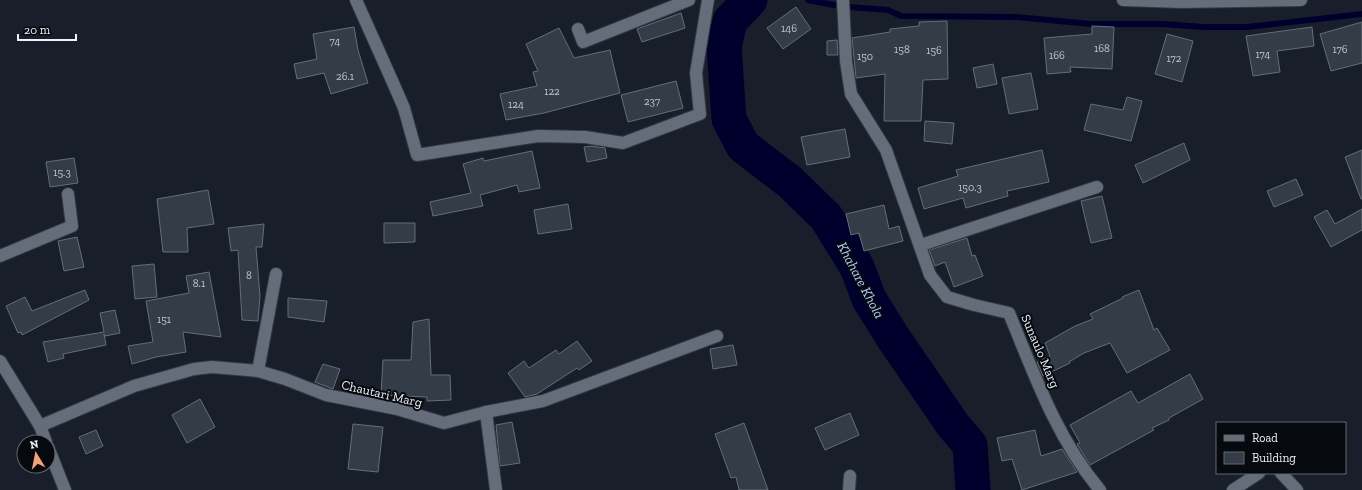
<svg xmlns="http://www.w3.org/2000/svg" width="1362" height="490" viewBox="0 0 1362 490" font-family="'Zilla Slab',serif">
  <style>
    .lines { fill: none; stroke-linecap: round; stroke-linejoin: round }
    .stream { stroke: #00002d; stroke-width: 6 }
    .river { stroke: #00002d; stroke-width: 35 }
    .building { fill: #343c47; stroke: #656d7a }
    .minor-casing { stroke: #333840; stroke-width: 14 }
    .secondary-casing { stroke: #333840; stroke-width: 14 }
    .minor { stroke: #656d7a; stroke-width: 12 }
    .secondary { stroke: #656d7a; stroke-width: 12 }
    .labels { text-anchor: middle; stroke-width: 4; stroke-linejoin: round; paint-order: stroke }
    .number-label { font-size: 11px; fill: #bfc4cd }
    .street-label { font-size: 13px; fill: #edf2fa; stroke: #06090d }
    .water-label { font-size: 14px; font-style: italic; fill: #b0cefe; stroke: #06090d }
  </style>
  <rect width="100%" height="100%" fill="#181f2a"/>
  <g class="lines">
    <g class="stream">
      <polyline points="808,0 834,5"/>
      <polyline points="849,7 888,10 901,16 1016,17 1091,24 1162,24 1204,27 1247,27 1362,14"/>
    </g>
    <polyline class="river" points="750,0 730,21 724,47 729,119 743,146 790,182 826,217 857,267 869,299 894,339 953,425 970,445 973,490"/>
  </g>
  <g class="building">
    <polygon points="796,7 811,29 783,49 767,28"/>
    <polygon points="681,13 685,28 642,42 637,29"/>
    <polygon points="947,21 948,79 923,80 921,121 884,121 885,74 856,78 852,38 890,32 890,29 919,26 919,22"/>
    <polygon points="1362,22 1362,63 1331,71 1320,34"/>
    <polygon points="1092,26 1114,27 1112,69 1070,67 1071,72 1047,74 1044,38 1092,34"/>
    <polygon points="354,27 358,50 368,83 331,94 324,73 297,79 294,64 317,59 313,34"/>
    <polygon points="1312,27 1314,46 1277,51 1280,72 1253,76 1246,36"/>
    <polygon points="559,28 574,58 610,50 620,93 544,113 506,120 500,94 537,86 533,72 538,71 526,44"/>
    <polygon points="1167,34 1193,41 1182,82 1155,74"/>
    <polygon points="837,40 838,55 827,55 827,41"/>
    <polygon points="993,64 997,84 977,88 973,68"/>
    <polygon points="1031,73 1038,109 1009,114 1002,78"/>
    <polygon points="676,81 683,108 628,122 621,95"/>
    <polygon points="1127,97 1142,101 1131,141 1084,130 1091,104 1123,110"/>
    <polygon points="925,121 954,123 952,144 924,141"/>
    <polygon points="845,129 850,157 807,165 801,137"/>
    <polygon points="1184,143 1190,160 1143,183 1135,165"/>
    <polygon points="592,146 605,148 607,158 587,162 584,147"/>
    <polygon points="1042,150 1049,182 1007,191 1008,196 966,208 963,198 924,209 918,188 958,176 956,170"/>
    <polygon points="1362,150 1362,199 1361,199 1345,157"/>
    <polygon points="532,151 540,188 519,192 517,185 480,195 483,206 433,216 430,202 471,193 463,164 483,158 484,161"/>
    <polygon points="74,158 78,183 50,187 46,162"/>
    <polygon points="1296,179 1303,195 1274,207 1267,191"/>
    <polygon points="208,190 214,224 187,228 188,252 163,252 157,199"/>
    <polygon points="1102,196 1112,238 1091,243 1081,201"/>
    <polygon points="568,204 572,229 538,234 534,210"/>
    <polygon points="884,205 889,229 899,226 903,241 864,251 859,233 851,235 846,214"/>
    <polygon points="1362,209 1362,230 1331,247 1314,217 1327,210 1335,224"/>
    <polygon points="384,223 415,223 415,242 384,243"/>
    <polygon points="264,224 262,247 256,247 260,296 258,321 242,320 238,250 231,251 228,228"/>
    <polygon points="77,237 84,267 64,271 58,241"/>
    <polygon points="967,238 972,256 975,255 983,276 954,287 945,262 935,266 929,250"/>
    <polygon points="154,264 157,297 135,299 132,266"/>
    <polygon points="209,272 221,337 183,332 186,352 156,357 132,364 128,346 153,342 146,301 189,293 186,276"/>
    <polygon points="85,290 89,300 22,335 21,332 18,333 6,306 25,297 32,311"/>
    <polygon points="1139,290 1154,330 1157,328 1170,350 1127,373 1110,343 1084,353 1069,362 1070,363 1043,376 1037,362 1050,356 1045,343 1075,326 1093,319 1090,314 1123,298 1122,297"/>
    <polygon points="288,298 327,301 324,322 288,317"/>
    <polygon points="115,310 120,333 105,336 104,334 106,345 63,354 64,358 48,362 43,342 104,332 100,313"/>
    <polygon points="429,319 431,375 450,375 451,400 427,401 427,397 381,395 383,360 411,360 413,322"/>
    <polygon points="577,341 592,361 579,370 577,368 537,394 525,397 508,373 524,361 529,368 556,350 559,354"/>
    <polygon points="733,345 737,365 713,369 710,349"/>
    <polygon points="323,364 340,369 333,389 315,382"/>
    <polygon points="1190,374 1203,399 1169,418 1169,420 1152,428 1154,430 1090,465 1077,444 1080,443 1070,425 1131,391 1138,403"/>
    <polygon points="200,399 215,427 187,443 172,415"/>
    <polygon points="850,413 859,435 825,450 815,428"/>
    <polygon points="512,422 520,463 500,466 496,425"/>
    <polygon points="744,423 768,490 739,490 736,477 731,478 715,434"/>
    <polygon points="353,424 383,427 378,472 348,469"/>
    <polygon points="96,430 103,446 86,454 79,437"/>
    <polygon points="1035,430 1041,456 1062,449 1077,472 1022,490 1012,459 1002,461 997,438"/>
  </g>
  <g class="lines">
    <g class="minor-casing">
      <g id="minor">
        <polyline points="356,0 394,85 404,108 417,155 538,136 585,137 623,143 700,114 696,73 708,0"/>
        <path d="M843,0L846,61L851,94L886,150L930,275L947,297L974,305L1009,313C1034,374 1057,439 1100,490"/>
        <polyline points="578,29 583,42 689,0"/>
        <polyline points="921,245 1097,187"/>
        <polyline points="0,256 72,226 68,194"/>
        <polyline points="258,371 276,274"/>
        <polyline points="486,412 496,490"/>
        <polyline points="40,426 134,386 194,369 212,367 258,371 285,379 326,395 397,409 444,423 486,412 543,401 717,336"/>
        <polyline points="1281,473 1297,490"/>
        <polyline points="849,490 850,476"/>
        <polyline points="1233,490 1259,473"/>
      </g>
    </g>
    <g class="secondary-casing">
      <g id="secondary">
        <polyline points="1123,0 1182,2 1301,0"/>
        <polyline points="0,361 40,426 46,442"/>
        <polyline points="48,447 65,490"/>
      </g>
    </g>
    <use href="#minor" class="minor"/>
    <use href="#secondary" class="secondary"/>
  </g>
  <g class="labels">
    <g class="number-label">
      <text x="789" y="32">146</text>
      <text x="335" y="45">74</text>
      <text x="1102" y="52">168</text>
      <text x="902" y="53">158</text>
      <text x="1340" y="53">176</text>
      <text x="934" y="54">156</text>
      <text x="1263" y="58">174</text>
      <text x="1057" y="59">166</text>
      <text x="865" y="60">150</text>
      <text x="1174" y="62">172</text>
      <text x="345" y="80">26.1</text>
      <text x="552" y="95">122</text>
      <text x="652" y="105">237</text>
      <text x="516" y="108">124</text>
      <text x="62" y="176">15.3</text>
      <text x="970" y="191">150.3</text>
      <text x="249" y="279">8</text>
      <text x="199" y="287">8.1</text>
      <text x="164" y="323">151</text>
    </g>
    <g class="street-label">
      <text transform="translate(1041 351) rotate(67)" y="5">Sunaulo Marg</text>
      <text transform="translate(382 393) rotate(13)" y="5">Chautari Marg</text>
    </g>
    <g class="water-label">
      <text transform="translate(861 280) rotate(62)" y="5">Khahare Khola</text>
    </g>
  </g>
  <rect x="1216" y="422" width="130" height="52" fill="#06090d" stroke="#62666c"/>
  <rect x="1224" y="435" width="20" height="6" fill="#656d7a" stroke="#62666c"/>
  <text x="1252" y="442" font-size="12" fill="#edf2fa">Road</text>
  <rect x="1224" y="452" width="20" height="12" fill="#343c47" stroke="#62666c"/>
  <text x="1252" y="462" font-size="12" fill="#edf2fa">Building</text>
  <g transform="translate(36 454) rotate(350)"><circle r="19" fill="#06090d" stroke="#62666c"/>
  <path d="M0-3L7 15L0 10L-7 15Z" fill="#efa377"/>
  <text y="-6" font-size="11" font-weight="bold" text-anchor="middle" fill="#edf2fa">N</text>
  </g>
  <path d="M18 34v6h58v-6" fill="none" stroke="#edf2fa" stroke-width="2"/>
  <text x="24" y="34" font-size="12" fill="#edf2fa" stroke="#06090d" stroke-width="3" paint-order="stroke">20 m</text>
</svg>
